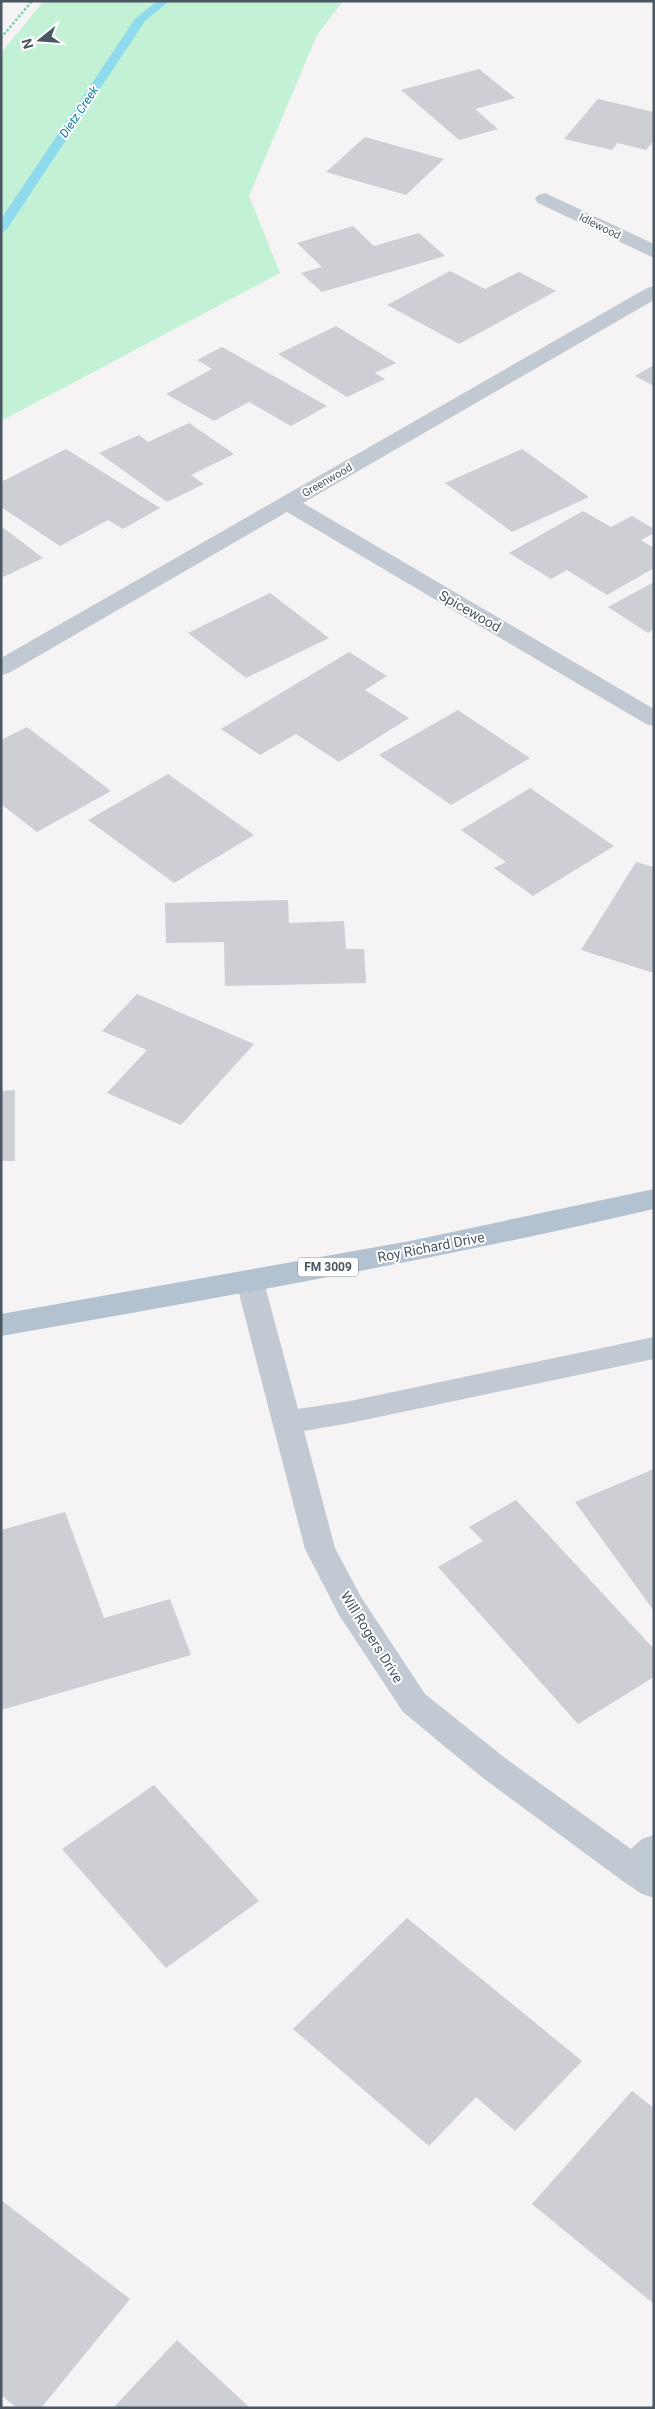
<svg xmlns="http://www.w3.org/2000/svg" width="655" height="2409" viewBox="0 0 655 2409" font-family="Roboto,sans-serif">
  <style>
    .green { fill: #c3f1d5 }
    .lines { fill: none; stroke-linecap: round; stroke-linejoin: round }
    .stream { fill: #90daee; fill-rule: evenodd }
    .building { fill: #cdcfd5 }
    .path { stroke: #7ad0a6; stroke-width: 2.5; stroke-dasharray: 2.5 2; stroke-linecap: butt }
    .minor { fill: #c1cad2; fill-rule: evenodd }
    .major { fill: #b3c2d1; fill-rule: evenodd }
    .labels { text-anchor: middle; stroke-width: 4; stroke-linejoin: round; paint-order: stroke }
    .far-street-label { font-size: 11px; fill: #4a5661; stroke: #fff }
    .far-water-label { font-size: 12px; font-style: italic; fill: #0c7c9b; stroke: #fff }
    .shield { fill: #fff; stroke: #808990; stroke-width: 1 }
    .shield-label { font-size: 12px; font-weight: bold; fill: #4a5661 }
    .street-label { font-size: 14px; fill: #4a5661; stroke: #fff }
  </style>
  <rect width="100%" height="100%" fill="#f5f3f3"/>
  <polygon class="green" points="44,1 343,1 317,35 249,196 280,273 1,421 1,53"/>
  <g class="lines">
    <polygon class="stream" points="157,1 169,1 145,21 7,229 1,233 1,219 135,19"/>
  </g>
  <g class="building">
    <polygon points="479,69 515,98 475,109 498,129 459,140 401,90"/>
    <polygon points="598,99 654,112 654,140 646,150 618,143 612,150 564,139"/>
    <polygon points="365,137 444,159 406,195 326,172"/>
    <polygon points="353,226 374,246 419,233 445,256 322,292 301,273 322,267 297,243"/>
    <polygon points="450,271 485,289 519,272 556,291 459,344 387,305"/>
    <polygon points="336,326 396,363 375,373 385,379 347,397 278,354"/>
    <polygon points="222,347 327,406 291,426 249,402 214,421 166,394 212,369 197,360"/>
    <polygon points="654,365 654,386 635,376"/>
    <polygon points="189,423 234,454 191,475 204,484 167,502 99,453 139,435 148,442"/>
    <polygon points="66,449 160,508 123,529 108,520 60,546 1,507 1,482"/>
    <polygon points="522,449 589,497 512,532 445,483"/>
    <polygon points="583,511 611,527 632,516 654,529 654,533 641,540 654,548 654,568 607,595 567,570 551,579 509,553"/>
    <polygon points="1,526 43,558 1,578"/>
    <polygon points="654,582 654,629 648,633 608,607"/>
    <polygon points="270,593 329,638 246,678 188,633"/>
    <polygon points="349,652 387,676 365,690 409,718 339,762 296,734 260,755 221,729"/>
    <polygon points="458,710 530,758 451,805 379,755"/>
    <polygon points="27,727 111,791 37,832 1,804 1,740"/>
    <polygon points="168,774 254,835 174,883 88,820"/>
    <polygon points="530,788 614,846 533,896 494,868 506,862 461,830"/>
    <polygon points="636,862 654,867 654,973 581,950"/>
    <polygon points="288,900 289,923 344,921 346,949 364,949 366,983 225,986 224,942 166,943 165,903"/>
    <polygon points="137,994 254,1044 181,1125 107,1093 147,1050 102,1031"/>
    <polygon points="15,1090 15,1161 1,1161 1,1091"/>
    <polygon points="654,1469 654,1611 575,1502"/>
    <polygon points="516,1500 654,1649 654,1677 578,1724 438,1567 483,1541 469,1527"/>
    <polygon points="65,1512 104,1618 170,1599 191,1655 1,1710 1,1530"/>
    <polygon points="154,1785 259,1901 166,1968 62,1849"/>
    <polygon points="407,1918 582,2061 515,2131 476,2097 429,2146 293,2029"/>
    <polygon points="632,2091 654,2108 654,2304 532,2204"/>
    <polygon points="1,2200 130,2299 41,2408 17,2408 1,2395"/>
    <polygon points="177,2340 250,2408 113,2408"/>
  </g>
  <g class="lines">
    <polyline class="path" points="1,38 32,1"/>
    <g class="minor">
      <polygon points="545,193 654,244 654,258 538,203 535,199 538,195"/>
      <polygon points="654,286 654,300 303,503 654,709 654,726 646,724 287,512 9,673 1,675 1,658 647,288"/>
      <polygon points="250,1271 260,1275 264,1282 298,1409 350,1401 654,1337 654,1359 350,1423 304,1431 335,1548 361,1597 425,1694 505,1758 631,1849 642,1839 654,1835 654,1898 642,1894 620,1879 483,1778 403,1712 339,1615 305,1549 236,1282 240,1275"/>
    </g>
    <path class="major" d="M654,1189V1209C438,1259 220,1298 1,1336V1314L410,1241Z"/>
  </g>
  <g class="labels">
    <g class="far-street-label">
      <text transform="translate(600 226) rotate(26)" y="4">Idlewood</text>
      <text transform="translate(327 480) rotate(-30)" y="4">Greenwood</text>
    </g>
    <g class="far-water-label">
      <text transform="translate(79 112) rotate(-56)" y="4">Dietz Creek</text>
    </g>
    <rect class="shield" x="298" y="1257.5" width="60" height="19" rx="4"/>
    <g class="shield-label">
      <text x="328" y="1271">FM 3009</text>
    </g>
    <g class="street-label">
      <text transform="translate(470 611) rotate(30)" y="5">Spicewood</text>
      <text transform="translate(431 1247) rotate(-11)" y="5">Roy Richard Drive</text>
      <text transform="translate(372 1637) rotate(58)" y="5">Will Rogers Drive</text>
    </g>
  </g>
  <rect width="655" height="2409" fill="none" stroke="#4a5661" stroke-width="5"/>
  <g transform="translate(40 40) rotate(253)" stroke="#ffffff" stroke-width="4" paint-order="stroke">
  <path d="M0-4L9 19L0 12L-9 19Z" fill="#4a5661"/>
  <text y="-8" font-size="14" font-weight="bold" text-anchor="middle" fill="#4a5661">N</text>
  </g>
</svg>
